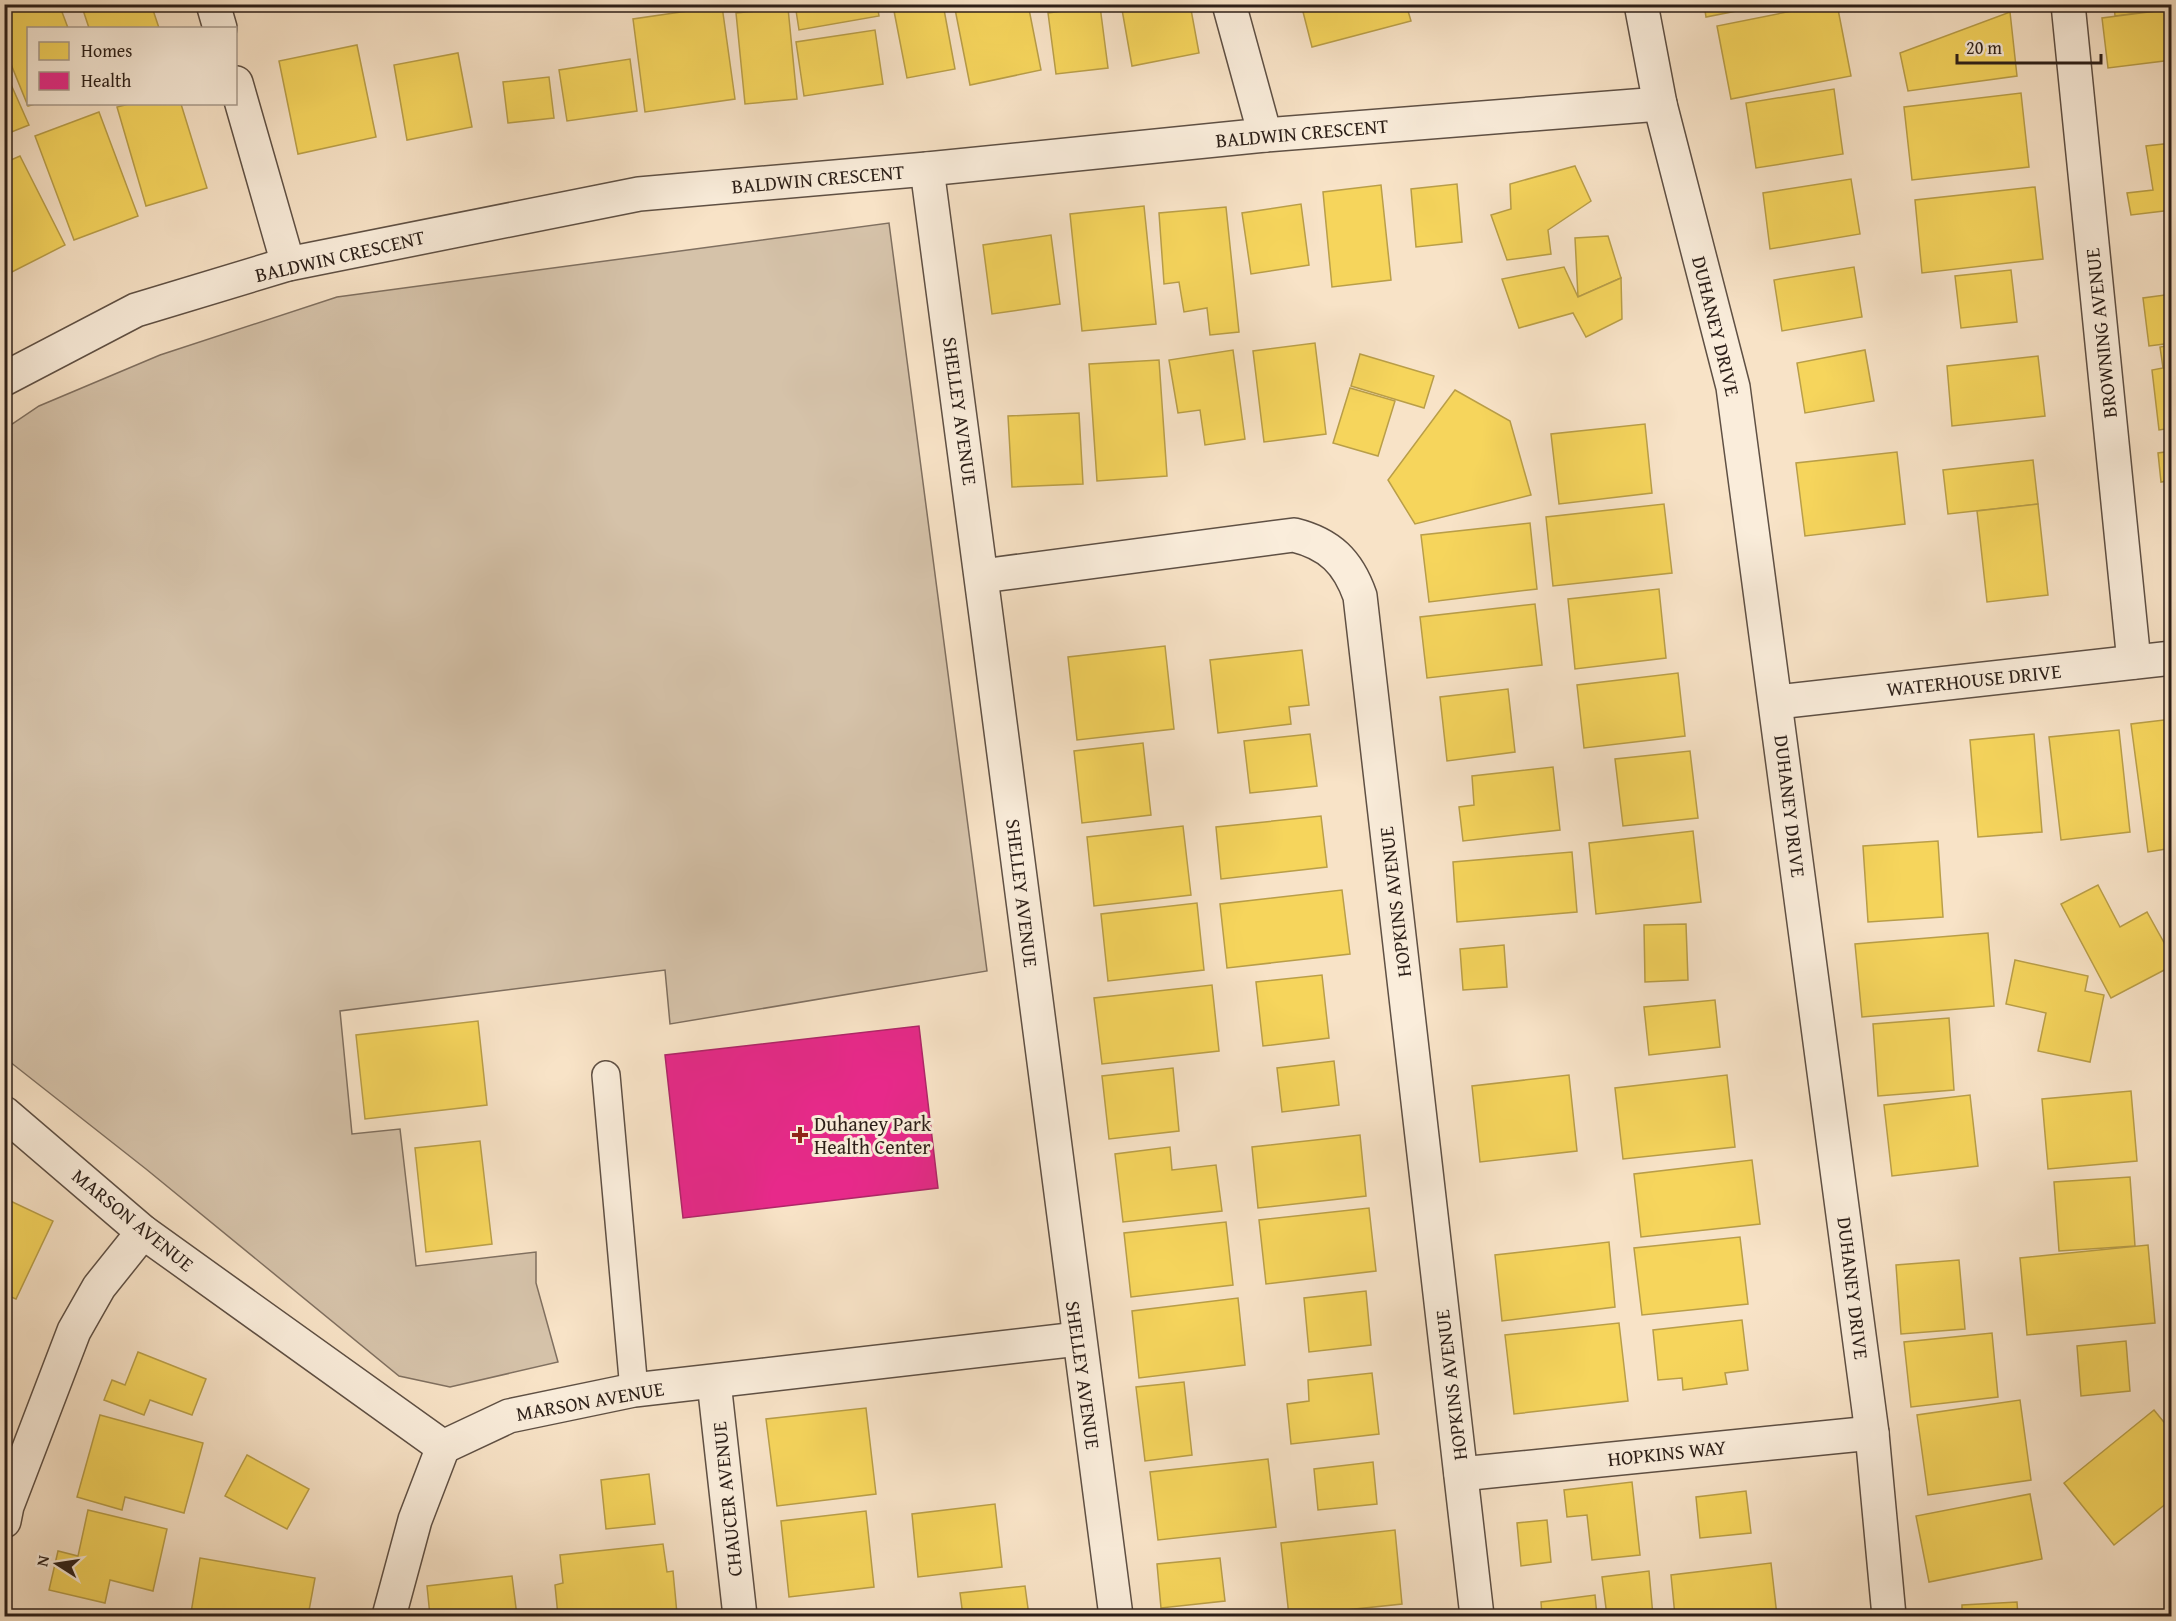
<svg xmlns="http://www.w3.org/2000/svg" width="2176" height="1621" viewBox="0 0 2176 1621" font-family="'Gentium Book Plus',serif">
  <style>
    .green { fill: #d5c2a9; stroke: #807060; stroke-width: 1.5 }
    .homes { fill: #f6d55c; stroke: #b99e48; stroke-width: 1.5 }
    .health { fill: #e7298a; stroke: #af2668; stroke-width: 1.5 }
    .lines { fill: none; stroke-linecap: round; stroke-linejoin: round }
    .service-casing { stroke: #5f5044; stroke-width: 30 }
    .minor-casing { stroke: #5f5044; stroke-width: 36 }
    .tertiary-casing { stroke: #5f5044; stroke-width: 36 }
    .service { stroke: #faeddb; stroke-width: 27 }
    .minor { stroke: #faeddb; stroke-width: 33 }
    .tertiary { stroke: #faeddb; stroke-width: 33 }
    .poi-dot { fill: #8f2418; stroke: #faeddb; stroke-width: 2 }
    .labels { text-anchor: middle; stroke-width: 6; stroke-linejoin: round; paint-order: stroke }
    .street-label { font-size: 20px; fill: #2c1f18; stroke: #faeddb }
    .poi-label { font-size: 20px; fill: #2c1f18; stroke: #faeddb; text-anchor: start }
  </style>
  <rect width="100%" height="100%" fill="#f8e3c7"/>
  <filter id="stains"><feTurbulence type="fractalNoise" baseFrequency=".00333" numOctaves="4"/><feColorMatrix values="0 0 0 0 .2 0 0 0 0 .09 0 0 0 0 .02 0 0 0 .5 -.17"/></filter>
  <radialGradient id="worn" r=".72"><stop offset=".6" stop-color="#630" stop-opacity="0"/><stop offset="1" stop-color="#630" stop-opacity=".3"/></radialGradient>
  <polygon class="green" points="889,223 987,971 670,1024 665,970 340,1011 352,1134 400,1129 416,1266 536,1252 536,1283 558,1362 450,1387 399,1376 146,1169 5,1058 5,429 39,406 160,355 337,297"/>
  <g class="homes">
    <polygon points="14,4 59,4 68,28 28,28 28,104 35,104 28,106 4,47 4,8"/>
    <polygon points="81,4 151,4 159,28 89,28"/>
    <polygon points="795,4 877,4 879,16 799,30"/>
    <polygon points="933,4 943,4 955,69 907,78 894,11"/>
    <polygon points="954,4 1028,4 1041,70 970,85"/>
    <polygon points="1121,4 1190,4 1199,53 1132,66"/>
    <polygon points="1301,4 1406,4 1411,21 1312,47"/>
    <polygon points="1704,4 1772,4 1706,17"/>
    <polygon points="1827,4 1837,4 1851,76 1731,99 1717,26"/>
    <polygon points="2114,4 2172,4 2172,9 2115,16"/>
    <polygon points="722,6 735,99 645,112 633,19"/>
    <polygon points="1100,6 1108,68 1056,74 1048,13"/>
    <polygon points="788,8 797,99 745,104 736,13"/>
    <polygon points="2172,9 2172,60 2108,68 2102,18"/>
    <polygon points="2010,12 2017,76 1908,91 1900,53"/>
    <polygon points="875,30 883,84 804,96 796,42"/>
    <polygon points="357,45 376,137 298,154 279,61"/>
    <polygon points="458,53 472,127 407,140 394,65"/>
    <polygon points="630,59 637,111 567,121 559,70"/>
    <polygon points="549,77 554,118 508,123 503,82"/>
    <polygon points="9,80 29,125 4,135 4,82"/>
    <polygon points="1834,89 1843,154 1756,168 1746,103"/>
    <polygon points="2021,93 2029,167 1912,180 1904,107"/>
    <polygon points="129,104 181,104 207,188 146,206 117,107"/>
    <polygon points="99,112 138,216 74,240 35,136"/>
    <polygon points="2172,143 2172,210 2131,215 2127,193 2153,190 2146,146"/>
    <polygon points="20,156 65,245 4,276 4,163"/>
    <polygon points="1575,166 1591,201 1548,230 1551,254 1507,260 1491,215 1511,209 1510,184"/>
    <polygon points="1851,179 1860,234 1770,249 1763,193"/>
    <polygon points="1457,184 1462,242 1416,247 1411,189"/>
    <polygon points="1381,185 1391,280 1332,287 1323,192"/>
    <polygon points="2035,187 2043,259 1922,273 1915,200"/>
    <polygon points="1301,204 1309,265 1251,274 1242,213"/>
    <polygon points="1144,206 1156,324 1082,331 1070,214"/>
    <polygon points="1226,207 1239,332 1210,335 1207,308 1184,312 1179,282 1164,284 1159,213"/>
    <polygon points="1051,235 1060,304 992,314 983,245"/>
    <polygon points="1608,236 1621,278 1578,297 1575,238"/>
    <polygon points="1564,267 1578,297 1621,278 1622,319 1586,337 1573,313 1519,328 1502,279"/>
    <polygon points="1854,267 1862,317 1782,331 1774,280"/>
    <polygon points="2011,270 2017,322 1961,328 1955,276"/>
    <polygon points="2172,294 2172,343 2149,346 2143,298"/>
    <polygon points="1315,343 1326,434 1264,442 1253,351"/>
    <polygon points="2172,345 2172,428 2159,430 2152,370 2163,368 2160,347"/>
    <polygon points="1233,350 1245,439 1205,445 1200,410 1178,413 1169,360"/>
    <polygon points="1865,350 1874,401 1805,413 1797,363"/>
    <polygon points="1360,354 1434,376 1424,408 1351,386"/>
    <polygon points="2038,356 2045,416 1952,426 1947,366"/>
    <polygon points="1159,360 1167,476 1097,481 1089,364"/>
    <polygon points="1350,388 1395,401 1378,456 1333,443"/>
    <polygon points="1455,390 1510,421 1531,495 1415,524 1388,480"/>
    <polygon points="1079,413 1083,484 1012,487 1008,416"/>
    <polygon points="1645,424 1652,493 1559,504 1551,434"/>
    <polygon points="2172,451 2172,480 2161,482 2158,453"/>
    <polygon points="1897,452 1905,524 1805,536 1796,463"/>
    <polygon points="2033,460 2038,504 1948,514 1943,470"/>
    <polygon points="1664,504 1672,573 1553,586 1546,517"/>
    <polygon points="2038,504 2048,595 1987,602 1977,511"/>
    <polygon points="1530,523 1537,589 1429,602 1421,535"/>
    <polygon points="1659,589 1666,658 1575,669 1568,599"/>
    <polygon points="1535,604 1542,665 1427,678 1420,617"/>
    <polygon points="1165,646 1174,729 1077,740 1068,657"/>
    <polygon points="1302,650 1309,705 1289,707 1291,724 1218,733 1210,660"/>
    <polygon points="1678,673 1685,736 1584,748 1577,685"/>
    <polygon points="1508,689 1515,752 1447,761 1440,697"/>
    <polygon points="2172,719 2172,848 2148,852 2131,724"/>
    <polygon points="2119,730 2130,832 2061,840 2049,737"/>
    <polygon points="1310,734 1317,786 1250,793 1244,741"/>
    <polygon points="2034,734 2042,832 1978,837 1970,740"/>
    <polygon points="1143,743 1151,815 1082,823 1074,751"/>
    <polygon points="1690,751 1698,818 1623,826 1615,759"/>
    <polygon points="1553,767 1560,830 1463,841 1459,807 1474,805 1472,776"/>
    <polygon points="1321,816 1327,867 1221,879 1216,827"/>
    <polygon points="1183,826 1191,895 1094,906 1087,837"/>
    <polygon points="1693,831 1701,902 1596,914 1589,843"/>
    <polygon points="1938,841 1943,917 1868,922 1863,846"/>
    <polygon points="1572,852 1577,912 1457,922 1453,862"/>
    <polygon points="2098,885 2120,927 2147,912 2172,957 2172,966 2111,998 2061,904"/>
    <polygon points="1342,890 1350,954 1227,968 1220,904"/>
    <polygon points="1197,903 1204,970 1108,981 1101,914"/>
    <polygon points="1686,924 1688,980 1645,982 1644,925"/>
    <polygon points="1988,933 1994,1006 1862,1017 1855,944"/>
    <polygon points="1504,945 1507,987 1463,990 1460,949"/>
    <polygon points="2015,960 2088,976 2085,991 2104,995 2090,1062 2038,1051 2046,1013 2006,1004"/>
    <polygon points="1322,975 1329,1038 1263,1046 1256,982"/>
    <polygon points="1212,985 1219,1051 1102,1064 1094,998"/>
    <polygon points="1715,1000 1720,1047 1649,1055 1644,1007"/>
    <polygon points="1949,1018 1954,1090 1878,1096 1873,1024"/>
    <polygon points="478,1021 487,1105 365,1119 356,1035"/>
    <polygon points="1334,1061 1339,1105 1282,1112 1277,1068"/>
    <polygon points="1173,1068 1179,1131 1109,1139 1102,1076"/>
    <polygon points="1569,1075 1577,1151 1480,1162 1472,1086"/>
    <polygon points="1727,1075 1735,1147 1623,1159 1615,1088"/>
    <polygon points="2131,1091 2137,1161 2048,1169 2042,1099"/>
    <polygon points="1970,1095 1978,1166 1892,1176 1884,1105"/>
    <polygon points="1360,1135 1366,1196 1258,1208 1252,1147"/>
    <polygon points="480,1141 492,1244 426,1252 415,1148"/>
    <polygon points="1170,1147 1172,1170 1216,1165 1222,1211 1123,1222 1115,1154"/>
    <polygon points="1752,1160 1760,1224 1641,1237 1634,1174"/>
    <polygon points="2130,1177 2135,1246 2059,1251 2054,1182"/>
    <polygon points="4,1198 53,1221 16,1299 4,1294"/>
    <polygon points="1369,1208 1376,1271 1266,1284 1259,1220"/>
    <polygon points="1226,1222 1233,1285 1131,1297 1124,1233"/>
    <polygon points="1740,1237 1748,1304 1642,1315 1634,1248"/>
    <polygon points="1609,1242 1615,1307 1502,1321 1495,1255"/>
    <polygon points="2148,1245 2155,1323 2027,1335 2020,1258"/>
    <polygon points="1959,1260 1965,1329 1901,1334 1896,1265"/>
    <polygon points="1366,1291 1371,1345 1309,1352 1304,1298"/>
    <polygon points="1238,1298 1245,1365 1139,1378 1132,1311"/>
    <polygon points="1742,1320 1748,1370 1725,1373 1727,1384 1683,1390 1682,1378 1658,1380 1653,1330"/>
    <polygon points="1619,1323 1628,1401 1514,1414 1505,1335"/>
    <polygon points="1992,1333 1998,1397 1911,1407 1904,1342"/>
    <polygon points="2126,1341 2130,1391 2081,1396 2077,1346"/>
    <polygon points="138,1352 206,1379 192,1415 150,1400 144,1415 104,1400 112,1380 125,1385"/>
    <polygon points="1372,1373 1379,1434 1291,1444 1287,1404 1309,1401 1308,1380"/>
    <polygon points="1184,1382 1192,1455 1145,1461 1136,1387"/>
    <polygon points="2020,1400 2031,1480 1928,1495 1917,1415"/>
    <polygon points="866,1408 876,1494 777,1506 766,1419"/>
    <polygon points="2154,1410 2172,1432 2172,1499 2114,1545 2064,1483"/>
    <polygon points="100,1415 203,1443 184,1513 125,1497 122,1510 77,1497"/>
    <polygon points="247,1455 309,1489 287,1529 225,1496"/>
    <polygon points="1268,1459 1276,1527 1158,1540 1150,1472"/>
    <polygon points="1373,1462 1377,1504 1318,1510 1314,1469"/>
    <polygon points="649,1474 655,1524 606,1529 601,1480"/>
    <polygon points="1632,1482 1640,1555 1592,1560 1587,1515 1567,1517 1564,1490"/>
    <polygon points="1746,1491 1751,1533 1700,1538 1696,1497"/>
    <polygon points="2030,1494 2042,1559 1929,1582 1916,1516"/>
    <polygon points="995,1504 1002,1567 918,1577 912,1514"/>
    <polygon points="88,1510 167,1529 153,1591 110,1580 105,1603 49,1590 58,1551 78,1556"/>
    <polygon points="866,1511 874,1587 789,1597 781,1521"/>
    <polygon points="1547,1520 1551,1562 1521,1566 1517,1523"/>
    <polygon points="1395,1530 1402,1604 1289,1616 1281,1543"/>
    <polygon points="663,1544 667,1572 673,1571 677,1614 650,1616 558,1616 555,1585 563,1583 560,1555"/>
    <polygon points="200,1558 315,1578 308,1616 210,1616 191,1613"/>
    <polygon points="1220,1558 1225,1601 1161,1608 1157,1564"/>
    <polygon points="1771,1563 1777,1616 1675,1616 1671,1575"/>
    <polygon points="1649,1571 1653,1616 1607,1616 1602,1577"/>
    <polygon points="512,1576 517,1616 430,1616 427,1586"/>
    <polygon points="1025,1586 1029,1616 963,1616 960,1593"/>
    <polygon points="1595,1595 1597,1616 1542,1616 1541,1602"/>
    <polygon points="2017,1602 2018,1616 1962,1616 1962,1605"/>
    <polygon points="1368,1612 1369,1616 1336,1616"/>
    <polygon points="2172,1612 2172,1616 2154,1616 2154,1614"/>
  </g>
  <polygon class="health" points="919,1026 938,1188 683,1218 665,1055"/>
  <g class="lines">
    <g class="service-casing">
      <polyline id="service" points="606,1075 634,1390"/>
    </g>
    <g class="minor-casing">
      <g id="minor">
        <polyline points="213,4 220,28"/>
        <polyline points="1229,4 1265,135"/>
        <polyline points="2068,4 2134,662"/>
        <polyline points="236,83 288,264"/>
        <path d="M927,169C993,651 1050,1135 1116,1616"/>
        <polyline points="4,379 136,310 288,264 639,194 927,169 1265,135 1660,104"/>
        <path d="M982,576L1294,535C1330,544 1348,562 1360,596L1477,1616"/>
        <polyline points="1777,702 2172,658"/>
        <polyline points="4,1113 143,1232 443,1447 509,1416 634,1390 1078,1339"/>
        <polyline points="714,1382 740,1616"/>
        <polyline points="1461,1474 1872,1433"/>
        <polyline points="4,1521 7,1506 74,1331 99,1287 143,1232"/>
        <polyline points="389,1616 415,1520 443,1447"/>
      </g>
    </g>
    <g class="tertiary-casing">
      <polyline id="tertiary" points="1641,4 1660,104 1733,387 1872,1433 1889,1616"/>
    </g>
    <use href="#service" class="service"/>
    <use href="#minor" class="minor"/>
    <use href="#tertiary" class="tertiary"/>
  </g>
  <path class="poi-dot" d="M797 1126h6v6h6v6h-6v6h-6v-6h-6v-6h6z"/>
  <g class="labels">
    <g class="street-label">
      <text transform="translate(1302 133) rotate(-5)" y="7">BALDWIN CRESCENT</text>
      <text transform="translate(818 179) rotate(-5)" y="7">BALDWIN CRESCENT</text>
      <text transform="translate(340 256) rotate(-13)" y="7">BALDWIN CRESCENT</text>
      <text transform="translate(1716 326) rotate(76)" y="7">DUHANEY DRIVE</text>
      <text transform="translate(2101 333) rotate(-96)" y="7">BROWNING AVENUE</text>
      <text transform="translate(960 411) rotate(82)" y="7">SHELLEY AVENUE</text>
      <text transform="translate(1974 680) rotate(-6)" y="7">WATERHOUSE DRIVE</text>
      <text transform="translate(1790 806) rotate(83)" y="7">DUHANEY DRIVE</text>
      <text transform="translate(1022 893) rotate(83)" y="7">SHELLEY AVENUE</text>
      <text transform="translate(1395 902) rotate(-97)" y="7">HOPKINS AVENUE</text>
      <text transform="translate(133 1220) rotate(39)" y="7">MARSON AVENUE</text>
      <text transform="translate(1853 1288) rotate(83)" y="7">DUHANEY DRIVE</text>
      <text transform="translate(1083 1375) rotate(82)" y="7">SHELLEY AVENUE</text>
      <text transform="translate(1451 1385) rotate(-97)" y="7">HOPKINS AVENUE</text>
      <text transform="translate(590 1401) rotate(-10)" y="7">MARSON AVENUE</text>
      <text transform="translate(1667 1453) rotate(-6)" y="7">HOPKINS WAY</text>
      <text transform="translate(727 1499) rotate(-96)" y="7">CHAUCER AVENUE</text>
    </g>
    <g class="poi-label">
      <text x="814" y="1131">Duhaney Park<tspan x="814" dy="23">Health Center</tspan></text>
    </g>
  </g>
  <rect width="2176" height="1621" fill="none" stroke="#f8e3c7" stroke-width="24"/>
  <rect x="6" y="6" width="2164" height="1609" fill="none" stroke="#2c1f18" stroke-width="3"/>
  <rect x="12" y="12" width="2152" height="1597" fill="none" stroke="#2c1f18" stroke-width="1.5"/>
  <rect x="27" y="27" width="210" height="78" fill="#faeddb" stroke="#a89b8d" stroke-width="1.5"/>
  <rect x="39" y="42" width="30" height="18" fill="#f6d55c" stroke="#a89b8d" stroke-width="1.5"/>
  <text x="81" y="57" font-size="18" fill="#2c1f18">Homes</text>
  <rect x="39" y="72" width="30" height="18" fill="#e7298a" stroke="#a89b8d" stroke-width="1.5"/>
  <text x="81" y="87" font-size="18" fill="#2c1f18">Health</text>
  <g transform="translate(57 1564) rotate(282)" stroke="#faeddb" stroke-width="4.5" paint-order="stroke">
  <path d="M0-4.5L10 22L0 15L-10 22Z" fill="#2c1f18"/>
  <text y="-9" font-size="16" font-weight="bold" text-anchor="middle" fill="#2c1f18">N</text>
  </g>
  <path d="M1957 54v9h144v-9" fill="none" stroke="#2c1f18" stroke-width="3"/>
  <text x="1966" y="54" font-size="18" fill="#2c1f18" stroke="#faeddb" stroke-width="4.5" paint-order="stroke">20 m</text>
  <rect width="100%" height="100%" filter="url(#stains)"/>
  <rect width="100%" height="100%" fill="url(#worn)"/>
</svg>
